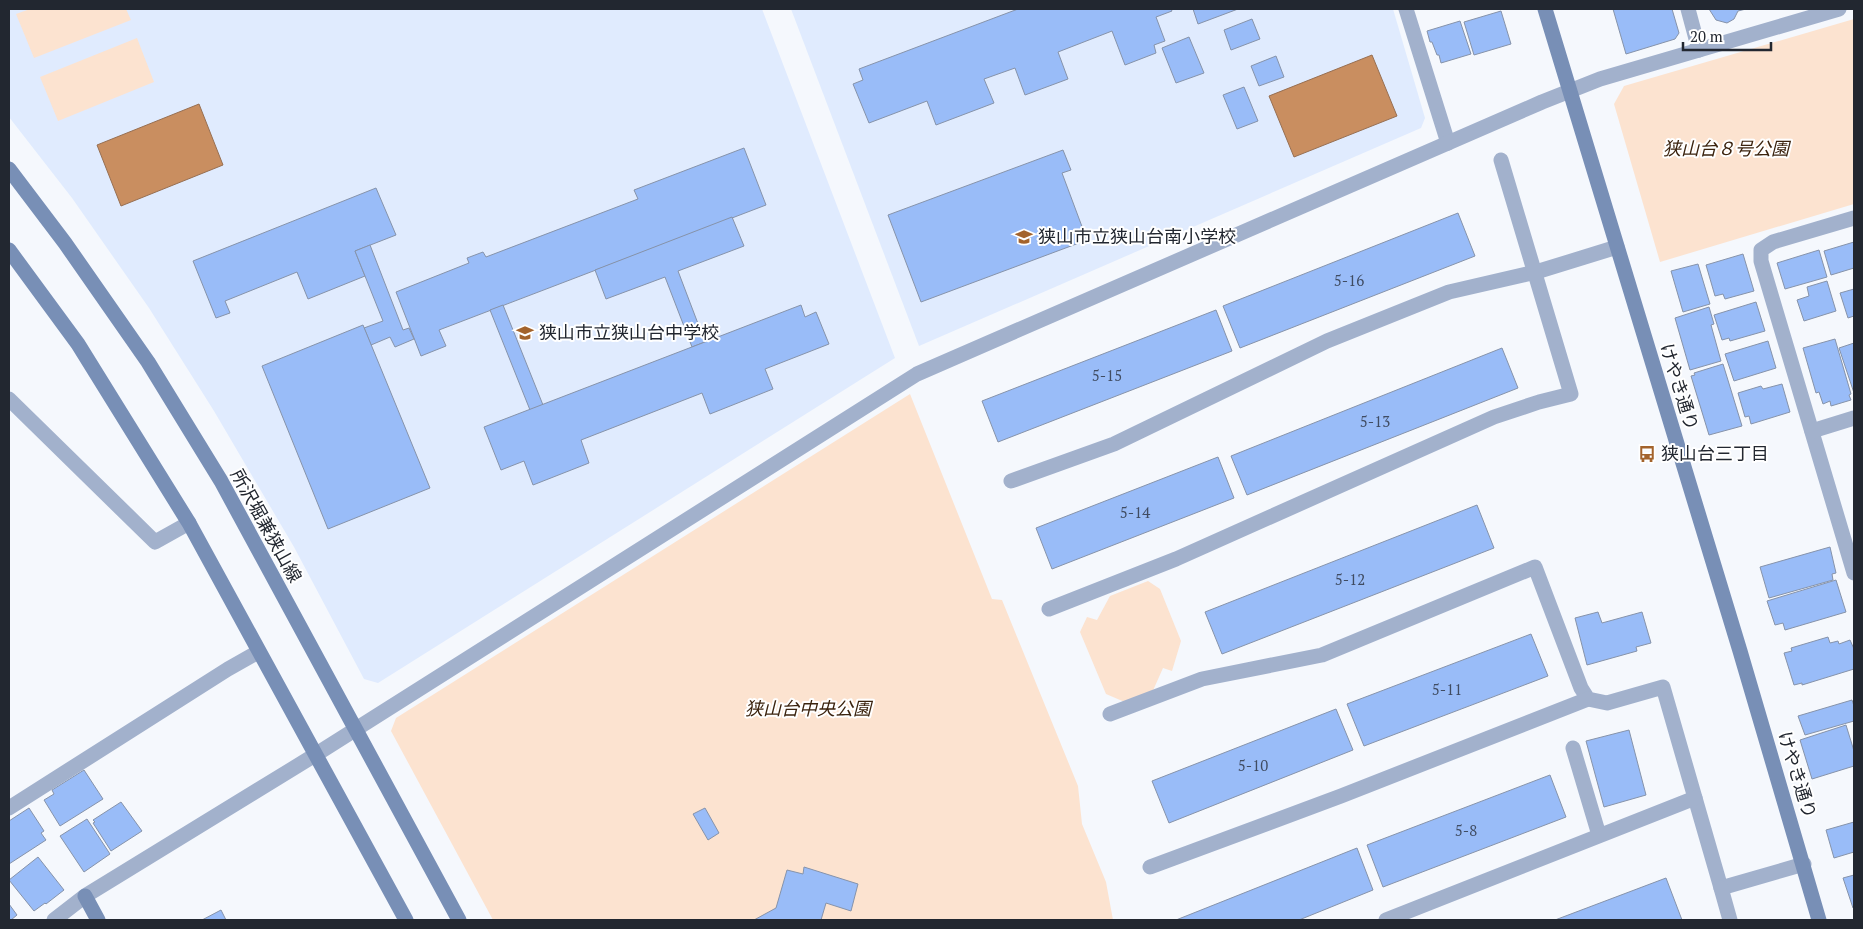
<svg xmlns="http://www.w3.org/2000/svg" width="1863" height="929" viewBox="0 0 1863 929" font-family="'PT Serif','Noto Sans JP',serif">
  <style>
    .built { fill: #e0ebfe }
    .green { fill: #fce3d0 }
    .water { fill: #c98e60; stroke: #976f52 }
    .building { fill: #99bcf8; stroke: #8693aa }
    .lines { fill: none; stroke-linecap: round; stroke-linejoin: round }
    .lane { stroke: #a2b1cc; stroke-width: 15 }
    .street { stroke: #a2b1cc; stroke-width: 15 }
    .secondary { stroke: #788fb6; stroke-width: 15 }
    .labels { text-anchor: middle; stroke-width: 4; stroke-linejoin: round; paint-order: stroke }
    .number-label { font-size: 15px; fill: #404c62 }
    .park-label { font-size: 18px; font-style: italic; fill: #3b230e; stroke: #fff }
    .poi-label { font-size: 18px; fill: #222730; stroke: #fff; text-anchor: start }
    .street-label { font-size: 18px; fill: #222730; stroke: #fff }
  </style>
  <rect width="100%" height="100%" fill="#f5f8fd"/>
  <g class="built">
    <polygon points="9,9 762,9 895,358 378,683 364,679 294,547 214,411 149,308 72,198 9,117"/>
    <polygon points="791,9 1393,9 1425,118 1421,128 919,346"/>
  </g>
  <g class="green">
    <polygon points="30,9 126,9 131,20 34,58 16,14"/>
    <polygon points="1854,19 1854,204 1660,262 1614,104 1624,86"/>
    <polygon points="137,38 154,82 58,121 40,77"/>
    <polygon points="910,394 992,599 1002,600 1078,786 1082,824 1106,882 1113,920 493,920 391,731 396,718"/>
    <polygon points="1148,581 1160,589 1181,641 1172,671 1163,668 1151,695 1127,703 1106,694 1080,632 1087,617 1097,620 1110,596"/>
  </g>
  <g class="water">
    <polygon points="1372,55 1397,116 1294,157 1269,96"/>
    <polygon points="199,104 223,165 121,206 97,145"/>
  </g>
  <g class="building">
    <polygon points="1018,9 1171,9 1172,11 1156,17 1165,41 1154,45 1156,53 1125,65 1112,31 1058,52 1068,79 1025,95 1015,68 984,79 994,103 936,125 927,101 869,123 853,84 863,80 859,69"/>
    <polygon points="1193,9 1238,9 1198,24"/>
    <polygon points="1613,9 1672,9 1679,33 1675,39 1626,54"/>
    <polygon points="1709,9 1746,9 1738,11 1734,19 1727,23 1716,20"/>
    <polygon points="1501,11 1511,44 1474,55 1464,22"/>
    <polygon points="1252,19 1260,39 1231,50 1224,30"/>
    <polygon points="1460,21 1471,54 1441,63 1439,55 1437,55 1432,42 1430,42 1427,31"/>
    <polygon points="1189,37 1204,73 1176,83 1162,48"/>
    <polygon points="1276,56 1284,77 1259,86 1251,66"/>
    <polygon points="1244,87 1258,121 1237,129 1223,95"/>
    <polygon points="744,148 766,205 439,330 446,346 421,356 396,292 469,263 467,258 483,252 486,257 638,199 634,190"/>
    <polygon points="1063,150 1071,170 1062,173 1087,240 921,302 888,215"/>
    <polygon points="376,188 396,235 355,251 365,276 308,299 297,272 225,301 230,313 216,318 193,261"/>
    <polygon points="1458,213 1475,256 1240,348 1223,306"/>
    <polygon points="732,217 744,246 678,271 705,342 692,347 665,277 606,299 595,270"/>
    <polygon points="1854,242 1854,268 1831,275 1824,251"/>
    <polygon points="370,245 403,330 409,328 414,339 395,347 390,337 371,345 364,328 383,321 355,251"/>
    <polygon points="1819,250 1827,277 1785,289 1777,263"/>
    <polygon points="1743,254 1754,291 1725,299 1723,294 1715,296 1706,265"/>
    <polygon points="1698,264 1710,304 1683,312 1671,271"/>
    <polygon points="1827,281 1836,311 1804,321 1797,300 1809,296 1807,287"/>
    <polygon points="1854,289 1854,316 1848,318 1840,293"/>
    <polygon points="1756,302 1765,331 1730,341 1729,338 1722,340 1714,315"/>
    <polygon points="503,305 543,405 530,410 490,310"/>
    <polygon points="801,305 805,317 816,312 829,344 765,369 773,389 710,414 702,393 581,440 589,463 533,485 524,461 501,470 484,427"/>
    <polygon points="1709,307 1714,324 1711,325 1721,361 1690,370 1675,318"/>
    <polygon points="1216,310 1232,351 998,442 982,401"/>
    <polygon points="363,325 430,488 328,529 262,366"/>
    <polygon points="1835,339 1851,394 1849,395 1851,400 1831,406 1830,401 1823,404 1819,392 1816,393 1803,348"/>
    <polygon points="1768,341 1776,368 1734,381 1725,354"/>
    <polygon points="1854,343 1854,393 1839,348"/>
    <polygon points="1502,348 1518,388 1247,495 1231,456"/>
    <polygon points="1723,364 1742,426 1709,435 1691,376 1695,375 1694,373"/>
    <polygon points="1782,384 1790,412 1751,424 1749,416 1745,417 1738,393 1761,386 1763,389"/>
    <polygon points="1218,457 1234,498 1052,569 1036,528"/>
    <polygon points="1477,505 1494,548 1222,654 1205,612"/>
    <polygon points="1830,547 1836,573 1832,574 1833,580 1769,598 1760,567"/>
    <polygon points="1836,580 1846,612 1785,630 1783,623 1775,625 1767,601"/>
    <polygon points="1598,612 1602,623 1642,612 1651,643 1636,647 1637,651 1587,665 1575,618"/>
    <polygon points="1531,634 1548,676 1364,746 1347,704"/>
    <polygon points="1828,637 1830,643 1838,641 1839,644 1850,640 1854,649 1854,669 1802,685 1802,683 1794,685 1784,653 1792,651 1791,648"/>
    <polygon points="1852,700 1854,706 1854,721 1805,735 1798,716"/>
    <polygon points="1336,709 1353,750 1169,823 1152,781"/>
    <polygon points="1846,725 1854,751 1854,766 1812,779 1800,740"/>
    <polygon points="1629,730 1646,795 1604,807 1586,741"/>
    <polygon points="84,770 103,799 60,826 44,800 54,794 52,790"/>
    <polygon points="1550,775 1566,817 1383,887 1367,845"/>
    <polygon points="121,802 142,831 111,851 93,823 95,822 93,820"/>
    <polygon points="29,808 44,831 41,833 46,840 9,864 9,821"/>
    <polygon points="705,808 719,833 708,840 693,814"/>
    <polygon points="87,819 110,854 84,872 60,836"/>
    <polygon points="1854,822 1854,852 1834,858 1826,830"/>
    <polygon points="1357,848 1373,890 1299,920 1176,920"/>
    <polygon points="38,857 64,890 46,904 45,903 34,911 9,880"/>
    <polygon points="804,867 858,884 851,911 826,903 821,920 754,920 776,908 787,870 803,874"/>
    <polygon points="1854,875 1854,907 1853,908 1843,878"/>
    <polygon points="1666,878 1682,920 1555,920"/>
    <polygon points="9,904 17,915 11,920 9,920"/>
    <polygon points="221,910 226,920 202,920"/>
  </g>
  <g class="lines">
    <g class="lane">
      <polyline points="1011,481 1114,444 1327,341 1449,292 1536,272 1617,247"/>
      <polyline points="1049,609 1176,559 1494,417 1539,402 1571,394 1501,160"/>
      <polyline points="1110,714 1202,679 1322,655 1535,567 1581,688 1588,699 1607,703 1663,687 1721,888 1804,864"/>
      <polyline points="1573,748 1599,835"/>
      <polyline points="1150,867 1341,796 1588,699"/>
      <polyline points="1721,888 1730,920"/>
      <polyline points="1386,920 1695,798"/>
    </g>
    <g class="street">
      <polyline points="1406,9 1448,143"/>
      <polyline points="1688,9 1699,50"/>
      <polyline points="1854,218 1773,242 1761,250 1761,261 1854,573"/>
      <polyline points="9,399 155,542 189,523"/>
      <polyline points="1812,431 1854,418"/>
      <polyline points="9,808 228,669 258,652"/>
      <polyline points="54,920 85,896 315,755 917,374 1542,102 1600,79 1839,9"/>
    </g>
    <g class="secondary">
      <polyline points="1545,9 1740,651 1819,920"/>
      <polyline points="9,169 65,243 148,362 221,481 459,920"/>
      <polyline points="9,250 78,344 189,523 406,920"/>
      <polyline points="85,896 98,920"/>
    </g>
  </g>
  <defs>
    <g id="school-bare" transform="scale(1.35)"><path d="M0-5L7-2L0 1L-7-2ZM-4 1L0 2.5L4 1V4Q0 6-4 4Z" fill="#a3632c" stroke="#fff" stroke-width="2.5" paint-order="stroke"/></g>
    <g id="bus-bare" transform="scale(1.35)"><path d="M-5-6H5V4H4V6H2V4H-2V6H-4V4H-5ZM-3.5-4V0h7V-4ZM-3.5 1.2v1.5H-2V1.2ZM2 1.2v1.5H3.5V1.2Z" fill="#a3632c" stroke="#fff" stroke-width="2.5" paint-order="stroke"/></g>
  </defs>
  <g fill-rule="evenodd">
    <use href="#school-bare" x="1024" y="237"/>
    <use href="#school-bare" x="525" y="333"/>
    <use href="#bus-bare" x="1647" y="454"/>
  </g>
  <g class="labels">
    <g class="number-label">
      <text x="1349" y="286">5-16</text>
      <text x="1107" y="381">5-15</text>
      <text x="1375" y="427">5-13</text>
      <text x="1135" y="518">5-14</text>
      <text x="1350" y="585">5-12</text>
      <text x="1447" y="695">5-11</text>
      <text x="1253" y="771">5-10</text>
      <text x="1466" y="836">5-8</text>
    </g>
    <g class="park-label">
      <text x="1726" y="155">狭山台８号公園</text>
      <text x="808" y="715">狭山台中央公園</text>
    </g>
    <g class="poi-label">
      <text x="1038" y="243">狭山市立狭山台南小学校</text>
      <text x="539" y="339">狭山市立狭山台中学校</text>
      <text x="1661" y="460">狭山台三丁目</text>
    </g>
    <g class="street-label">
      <text transform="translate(1679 387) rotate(73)" y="6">けやき通り</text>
      <text transform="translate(266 526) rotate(61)" y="6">所沢堀兼狭山線</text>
      <text transform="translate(1797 775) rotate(73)" y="6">けやき通り</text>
    </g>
  </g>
  <rect width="1863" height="929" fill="none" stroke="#222730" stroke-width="20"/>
  <path d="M1683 42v8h88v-8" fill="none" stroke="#222730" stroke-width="2.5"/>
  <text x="1690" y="42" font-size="15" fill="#222730" stroke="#ffffff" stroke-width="4" paint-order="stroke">20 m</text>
</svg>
